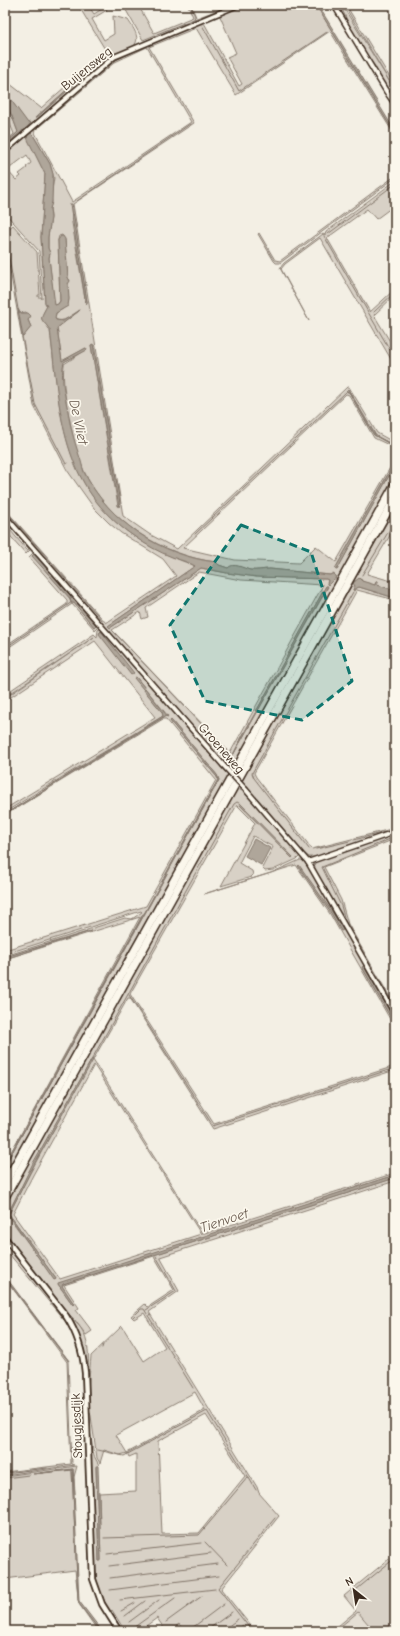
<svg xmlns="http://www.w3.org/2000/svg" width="400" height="1636" viewBox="0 0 400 1636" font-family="'Comic Neue',sans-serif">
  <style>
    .built { fill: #e5dfd4 }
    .green { fill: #d8d1c6; stroke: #8a7e72; fill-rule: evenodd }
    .water { fill: #afa69a; stroke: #817468 }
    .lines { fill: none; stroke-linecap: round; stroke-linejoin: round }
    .stream { stroke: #817468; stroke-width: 1 }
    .minor-casing { stroke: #3b2a1e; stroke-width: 7 }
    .tertiary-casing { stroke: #3b2a1e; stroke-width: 8 }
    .motorway-casing { stroke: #3b2a1e; stroke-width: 10 }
    .minor { stroke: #fbf7ec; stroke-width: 4 }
    .tertiary { stroke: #fbf7ec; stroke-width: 4.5 }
    .motorway { stroke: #fbf7ec; stroke-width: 7 }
    .minor-bridge-casing { stroke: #3b2a1e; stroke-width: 7; stroke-linecap: butt }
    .minor-bridge { stroke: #fbf7ec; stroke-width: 4 }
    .marked { fill: #0f766e; fill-opacity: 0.2; stroke: #0f766e; stroke-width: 3; stroke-dasharray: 8 5; stroke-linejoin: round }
    .labels { text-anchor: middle; stroke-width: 3.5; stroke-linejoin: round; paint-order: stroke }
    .street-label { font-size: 13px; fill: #3b2a1e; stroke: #fbf7ec }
    .water-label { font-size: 14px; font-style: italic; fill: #645549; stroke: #fbf7ec }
  </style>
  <rect width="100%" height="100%" fill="#f3efe4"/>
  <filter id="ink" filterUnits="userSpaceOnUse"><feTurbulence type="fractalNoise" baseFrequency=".025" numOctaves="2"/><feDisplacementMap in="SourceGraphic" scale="8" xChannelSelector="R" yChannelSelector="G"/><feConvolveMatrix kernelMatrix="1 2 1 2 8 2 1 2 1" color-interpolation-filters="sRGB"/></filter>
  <g filter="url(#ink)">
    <polygon class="built" points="358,1612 374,1631 335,1631"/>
    <g class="green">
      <path d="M78,5H88L94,14L105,7L107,10L92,19L104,40L114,34L113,16L128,20C133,28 141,37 134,46L109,58L27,129L26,127L31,123L30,122L28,124L5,92V80L41,108L106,51ZM98,63H99L36,118H35Z"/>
      <polygon points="123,5 138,5 154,33 193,17 188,5 190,5 195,16 194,19 215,11 214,13 157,37 155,35 143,40"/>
      <path d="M242,5H316L395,134V136L330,31L236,95L196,28L149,47L194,123L73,204L123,516L149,534L177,549L347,387H349L377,433L395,443V446L376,436L348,389L347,392H349L374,435L395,446V448L374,438L349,395L346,394L183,548L235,560L299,563L316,546L336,562L395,459V462L335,569L337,570L395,465V477L142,929L122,963H123L116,976L5,1175V1165L219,780L217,775L171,720L170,721L217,777L218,780L144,914L142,915L140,920L5,1163L140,917L5,959V956L125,918L132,919L142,912L141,911L5,954V950L146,906L216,780L166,719H163L5,815L166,716H168L136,677L135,678L162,712L163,716L5,812V809L155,717L95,641L5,701V698L94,637L5,697V694L94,634L97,637L98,630L101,628L225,772L229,766L224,763L5,514V509L106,623L176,576L163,559L121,533L109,523L94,508L67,470L34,406L5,242V232L13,225L37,252L40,295H38V297H41L42,299L39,251L5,213V208L7,204L5,201V194L9,199L10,198L5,192L6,183L5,168L16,180L21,176L19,174L27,168L26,167L31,163L27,155L10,168L5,162V153L26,134L45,174L41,237L45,302L47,306C39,322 41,317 50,330C60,411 61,487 135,537C148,546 163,553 178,559C183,562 190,563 195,566L108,626L110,628L201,568L227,573L257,577L326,579L328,580L327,584L328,585L336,576L333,573L330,575L270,569C263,569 257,571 250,570C242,568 234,563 228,568L219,565L216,562C164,556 106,521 84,471C77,455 73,438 70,421C66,403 62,382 64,364L86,350V348L84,349L62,361L57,328L79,311C72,315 63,324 55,319L56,313C80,301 61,294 70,280L68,278L65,240L62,235L59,236L58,240L60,301L58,304L56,306L54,303L49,258L50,254L48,248V237L51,217L50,208L52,202L51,196L54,178L50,164L33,135L29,132L116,58L192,27L203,21L239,86L242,84L227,57L236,53L219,14ZM147,47L191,122L72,202L34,131L115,62ZM71,204L87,302L86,305L72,223ZM18,309L20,313L26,312L30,317L28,320L31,327L22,337ZM91,345H94L120,503L118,506ZM199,572L241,580L323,585L230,753L112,630L140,612L142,619L148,617L146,608ZM326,586L328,587L233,755L243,735ZM101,631L132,672V675L99,633Z"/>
      <path d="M340,5H342L391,84L344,5H346L395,86V102L375,70V66C359,49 350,26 340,5Z"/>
      <polygon points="5,103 12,116 18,132 5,144 5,142 14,134 5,111"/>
      <polygon points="395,176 395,178 280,263 276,263 274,261 258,234 259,233 275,260 280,261"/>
      <polygon points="395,181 395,205 376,219 367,209 327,238 370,312 395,289 395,295 374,315 391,343 395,340 395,366 320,238 285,264 281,269 309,321 280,268 284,263 323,234 325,235 326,232"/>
      <polygon points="395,508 395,527 367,574 395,582 395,590 393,590 394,586 391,589 377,585 378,581 376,581 375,585 363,582 361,579 353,582"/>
      <polygon points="5,518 31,549 26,554 5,530 5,524 27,550 29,549 5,521"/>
      <path d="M34,552L99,626L95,630L72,604L5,650V646L67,604V600L29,557ZM34,554L96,625L94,626L74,603H71L70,599L33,556Z"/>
      <path d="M353,583L355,584L353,590L354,591L356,588L359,587L395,598V600L357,590L254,773L256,777L312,849L395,828V830L317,857H309L301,851L243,784L240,790L245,792L300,856L297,859L273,870L265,871L262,868L273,847L253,836L239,863L252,871L253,875L251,877L221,886L255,823L237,805L130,994L214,1124L395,1066V1070L213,1129L130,998H128L93,1060L202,1233H205L395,1173V1175L58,1284L73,1305L74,1304L62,1286L63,1284L395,1178V1181L160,1257L179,1291L149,1312L257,1487L259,1493L279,1516L221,1589L255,1631H185L179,1624L170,1631H166L157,1618L139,1631H125L112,1610L111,1611L121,1630C110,1613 101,1598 96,1578L89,1424L94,1456L99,1465L96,1467L99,1561L101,1560L99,1493L136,1491V1454L129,1457L127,1453L120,1455L104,1450L100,1463L97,1458L91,1416C85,1402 90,1372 91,1356L122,1326L144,1361L165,1347L144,1313L134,1319L131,1316L145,1304L148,1307L174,1290L154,1256L64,1285L79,1308L76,1310L92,1331L86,1335L75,1320L63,1308L5,1233V1204C121,998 236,790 353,583ZM92,1059L30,1173L9,1214L56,1279L55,1280L9,1217L8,1213L28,1174ZM94,1065L201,1234L60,1279L13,1214L33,1175ZM195,1392L205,1410L127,1453L116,1435ZM206,1415L245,1476L199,1533L162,1534L158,1441Z"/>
      <polygon points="395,833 395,839 324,867 341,900 348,924 395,1006 395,1011 314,867 315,862 318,860"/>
      <polygon points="300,860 304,860 311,869 395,1017 395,1021 364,966 362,967 395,1025 395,1028 330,914 296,865 204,894 271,873"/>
      <polygon points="5,1242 58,1309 64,1318 64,1320 10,1255 5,1258"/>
      <polygon points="5,1278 68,1361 72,1464 75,1465 5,1475 5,1472 71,1464 67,1362"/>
      <path d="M72,1320C91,1331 89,1360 88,1379L84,1349Z"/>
      <polygon points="77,1466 74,1477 75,1494 73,1469 40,1473 72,1470 78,1600 80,1605 100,1631 98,1631 79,1604 75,1570 5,1579 5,1476"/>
      <polygon points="395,1554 395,1631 374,1631 358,1612 335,1631 332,1631 356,1611 344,1596"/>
    </g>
    <g class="water">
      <polygon points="316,5 318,5 395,131 395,134"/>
      <polygon points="98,62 99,63 36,118 35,118"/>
      <path d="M5,92L28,123L30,122L31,123L26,128L33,135L50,164L53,174L52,202L50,209L51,218L48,237V248L50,253L49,258L55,305L58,304L60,301L58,240L61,236H63L65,239L68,278L70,281L68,284L69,299L68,306L56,313L55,318L56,320L63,321L80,310L57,328L62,361L84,349L86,348L87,350L64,362C60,376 65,396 68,411C70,426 74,440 79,455C81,460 82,466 84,472C109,522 162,556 216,562L219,565L228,568C233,562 243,568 250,570C256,571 263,569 270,569L330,575L334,573L336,579H334L328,585L327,584L328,580L326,579L257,577L227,573L201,568L110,628L108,626L195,566C189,562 179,560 172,557C159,552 146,545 135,537C60,487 60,411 50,330C41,317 38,322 47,306L45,303L41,237L45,174L28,140L27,135L23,130L5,146V144L18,132L12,116L5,103Z"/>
      <polygon points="70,204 72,204 87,302 86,305"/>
      <polygon points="18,309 20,313 28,313 31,316 28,320 31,327 23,337"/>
      <polygon points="93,344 120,503 119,507 91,345"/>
      <polygon points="348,389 376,436 395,446 395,447 374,435 349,392 346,391"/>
      <polygon points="395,462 395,465 337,570 335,569"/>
      <polygon points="34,554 96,625 94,627 74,603 71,603 70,598 32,556"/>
      <polygon points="359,578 362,581 375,585 376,581 378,581 377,585 391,589 392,585 394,585 393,589 395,590 395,598 359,587 353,590 355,586 353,583"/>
      <polygon points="326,586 328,586 233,755 243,735"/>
      <polygon points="101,631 134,673 131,675 99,634"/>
      <polygon points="136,677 168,717 165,716 5,814 163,716 162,712 134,678"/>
      <polygon points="171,720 217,775 219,780 5,1165 141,919 142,915 144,914 218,780 217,777 170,721"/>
      <polygon points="240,803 293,857 292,858 239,804"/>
      <polygon points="254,839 270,848 261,865 245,856"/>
      <polygon points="299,865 333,913 343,930 341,931 331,913 298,866"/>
      <polygon points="91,931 5,959 5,957"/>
      <polygon points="364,966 395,1021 395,1025 362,967"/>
      <polygon points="92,1059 93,1060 36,1161 9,1214 56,1279 54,1280 8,1214 33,1163"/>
      <polygon points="395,1175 395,1178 63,1284 62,1286 74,1304 73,1305 58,1284 58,1283"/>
      <polygon points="5,1276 69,1361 5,1278"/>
      <polygon points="96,1466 98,1466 101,1561 99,1561"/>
      <polygon points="73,1469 79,1601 102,1631 100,1631 80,1605 78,1600 72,1470 33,1474"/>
    </g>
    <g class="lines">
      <g class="stream">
        <polyline points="191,5 196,17"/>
        <polyline points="202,25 239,91 327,32"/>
        <polyline points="157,34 194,19"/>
        <polyline points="138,50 143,48"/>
        <polyline points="77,93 116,60 133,52"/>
        <polyline points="37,128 71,99"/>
        <polyline points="77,201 190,124"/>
        <polyline points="328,234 395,184"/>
        <polyline points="5,235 18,309"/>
        <polyline points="324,236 390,350 395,346"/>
        <polyline points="374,312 395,292"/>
        <polyline points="22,336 35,404 66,464 68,463"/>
        <polyline points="5,510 102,620"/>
        <polyline points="195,534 346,392"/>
        <polyline points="362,575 395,521"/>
        <polyline points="113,631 227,751"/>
        <polyline points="5,648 72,602"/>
        <polyline points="394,829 395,829"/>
        <polyline points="354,840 389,831"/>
        <polyline points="309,849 254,778 252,773 353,592"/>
        <polyline points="316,849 350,841"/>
        <polyline points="344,917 341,906 322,867 390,839"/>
        <polyline points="129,995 213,1126 395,1068"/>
        <polyline points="92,1059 234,804 237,802 239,803"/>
        <polyline points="146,1310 176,1291 156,1256"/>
        <polyline points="133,1317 141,1309 144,1309 193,1388"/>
        <polyline points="102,1348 103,1345"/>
        <polyline points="98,1450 124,1456 207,1411 242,1468"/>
        <polyline points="5,1473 47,1468"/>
        <polyline points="246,1473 256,1490"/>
        <polyline points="5,1478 29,1475"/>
        <polyline points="104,1538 199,1535 248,1477"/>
        <polyline points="205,1542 227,1565"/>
        <polyline points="107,1554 201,1543"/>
        <polyline points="109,1566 211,1553"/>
        <polyline points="110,1578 218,1564"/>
        <polyline points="110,1590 219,1576"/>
        <polyline points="351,1594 395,1558"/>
        <polyline points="120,1600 215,1589"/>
        <polyline points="121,1611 135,1603"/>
        <polyline points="125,1616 145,1601"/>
        <polyline points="129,1622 159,1600"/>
        <polyline points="166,1622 202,1596"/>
        <polyline points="133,1628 175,1598"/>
        <polyline points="188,1631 224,1604"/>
        <polyline points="206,1631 232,1612"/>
        <polyline points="222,1631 238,1619"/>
        <polyline points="235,1631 243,1625"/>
        <polyline points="252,1631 218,1588 275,1518"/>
      </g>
      <g class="minor-casing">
        <g id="minor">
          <polyline points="334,5 386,91 395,104"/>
          <polyline points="5,151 114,57 238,5"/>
          <polyline points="5,516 223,765"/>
          <polyline points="246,790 308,862 395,1014"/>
          <polyline points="308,862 395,832"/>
        </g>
      </g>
      <g class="tertiary-casing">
        <path id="tertiary" d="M5,1238L66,1316C77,1333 83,1352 85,1373L93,1579L102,1604L119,1631"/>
      </g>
      <g class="motorway-casing">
        <g id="motorway">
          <polyline points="5,1183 395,484"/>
          <polyline points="5,1197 395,498"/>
        </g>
      </g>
      <use href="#minor" class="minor"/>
      <use href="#tertiary" class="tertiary"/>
      <use href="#motorway" class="motorway"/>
      <g class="minor-bridge-casing">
        <polyline id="minor-bridge" points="223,765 246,790"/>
      </g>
      <use href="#minor-bridge" class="minor-bridge"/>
    </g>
  </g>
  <path class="marked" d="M241,525L311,552L352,681L302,720L205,701L170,625Z"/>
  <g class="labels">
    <g class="street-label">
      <text transform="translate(86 68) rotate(-39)" y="5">Buijensweg</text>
      <text transform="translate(222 748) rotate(49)" y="5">Groeneweg</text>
      <text transform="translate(76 1426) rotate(-92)" y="5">Stougjesdijk</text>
    </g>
    <g class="water-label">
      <text transform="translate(79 422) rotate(78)" y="5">De Vliet</text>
      <text transform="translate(224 1220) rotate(-18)" y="5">Tienvoet</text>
    </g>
  </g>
  <rect width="400" height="1636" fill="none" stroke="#fbf7ec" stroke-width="20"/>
  <rect x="10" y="10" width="380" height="1616" fill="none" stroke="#3b2a1e" stroke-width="1.5" filter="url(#ink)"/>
  <g transform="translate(354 1590) rotate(330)" stroke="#fbf7ec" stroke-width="3" paint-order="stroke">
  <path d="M0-3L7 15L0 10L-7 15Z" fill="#3b2a1e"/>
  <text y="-6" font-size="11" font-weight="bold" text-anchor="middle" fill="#3b2a1e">N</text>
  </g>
</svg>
